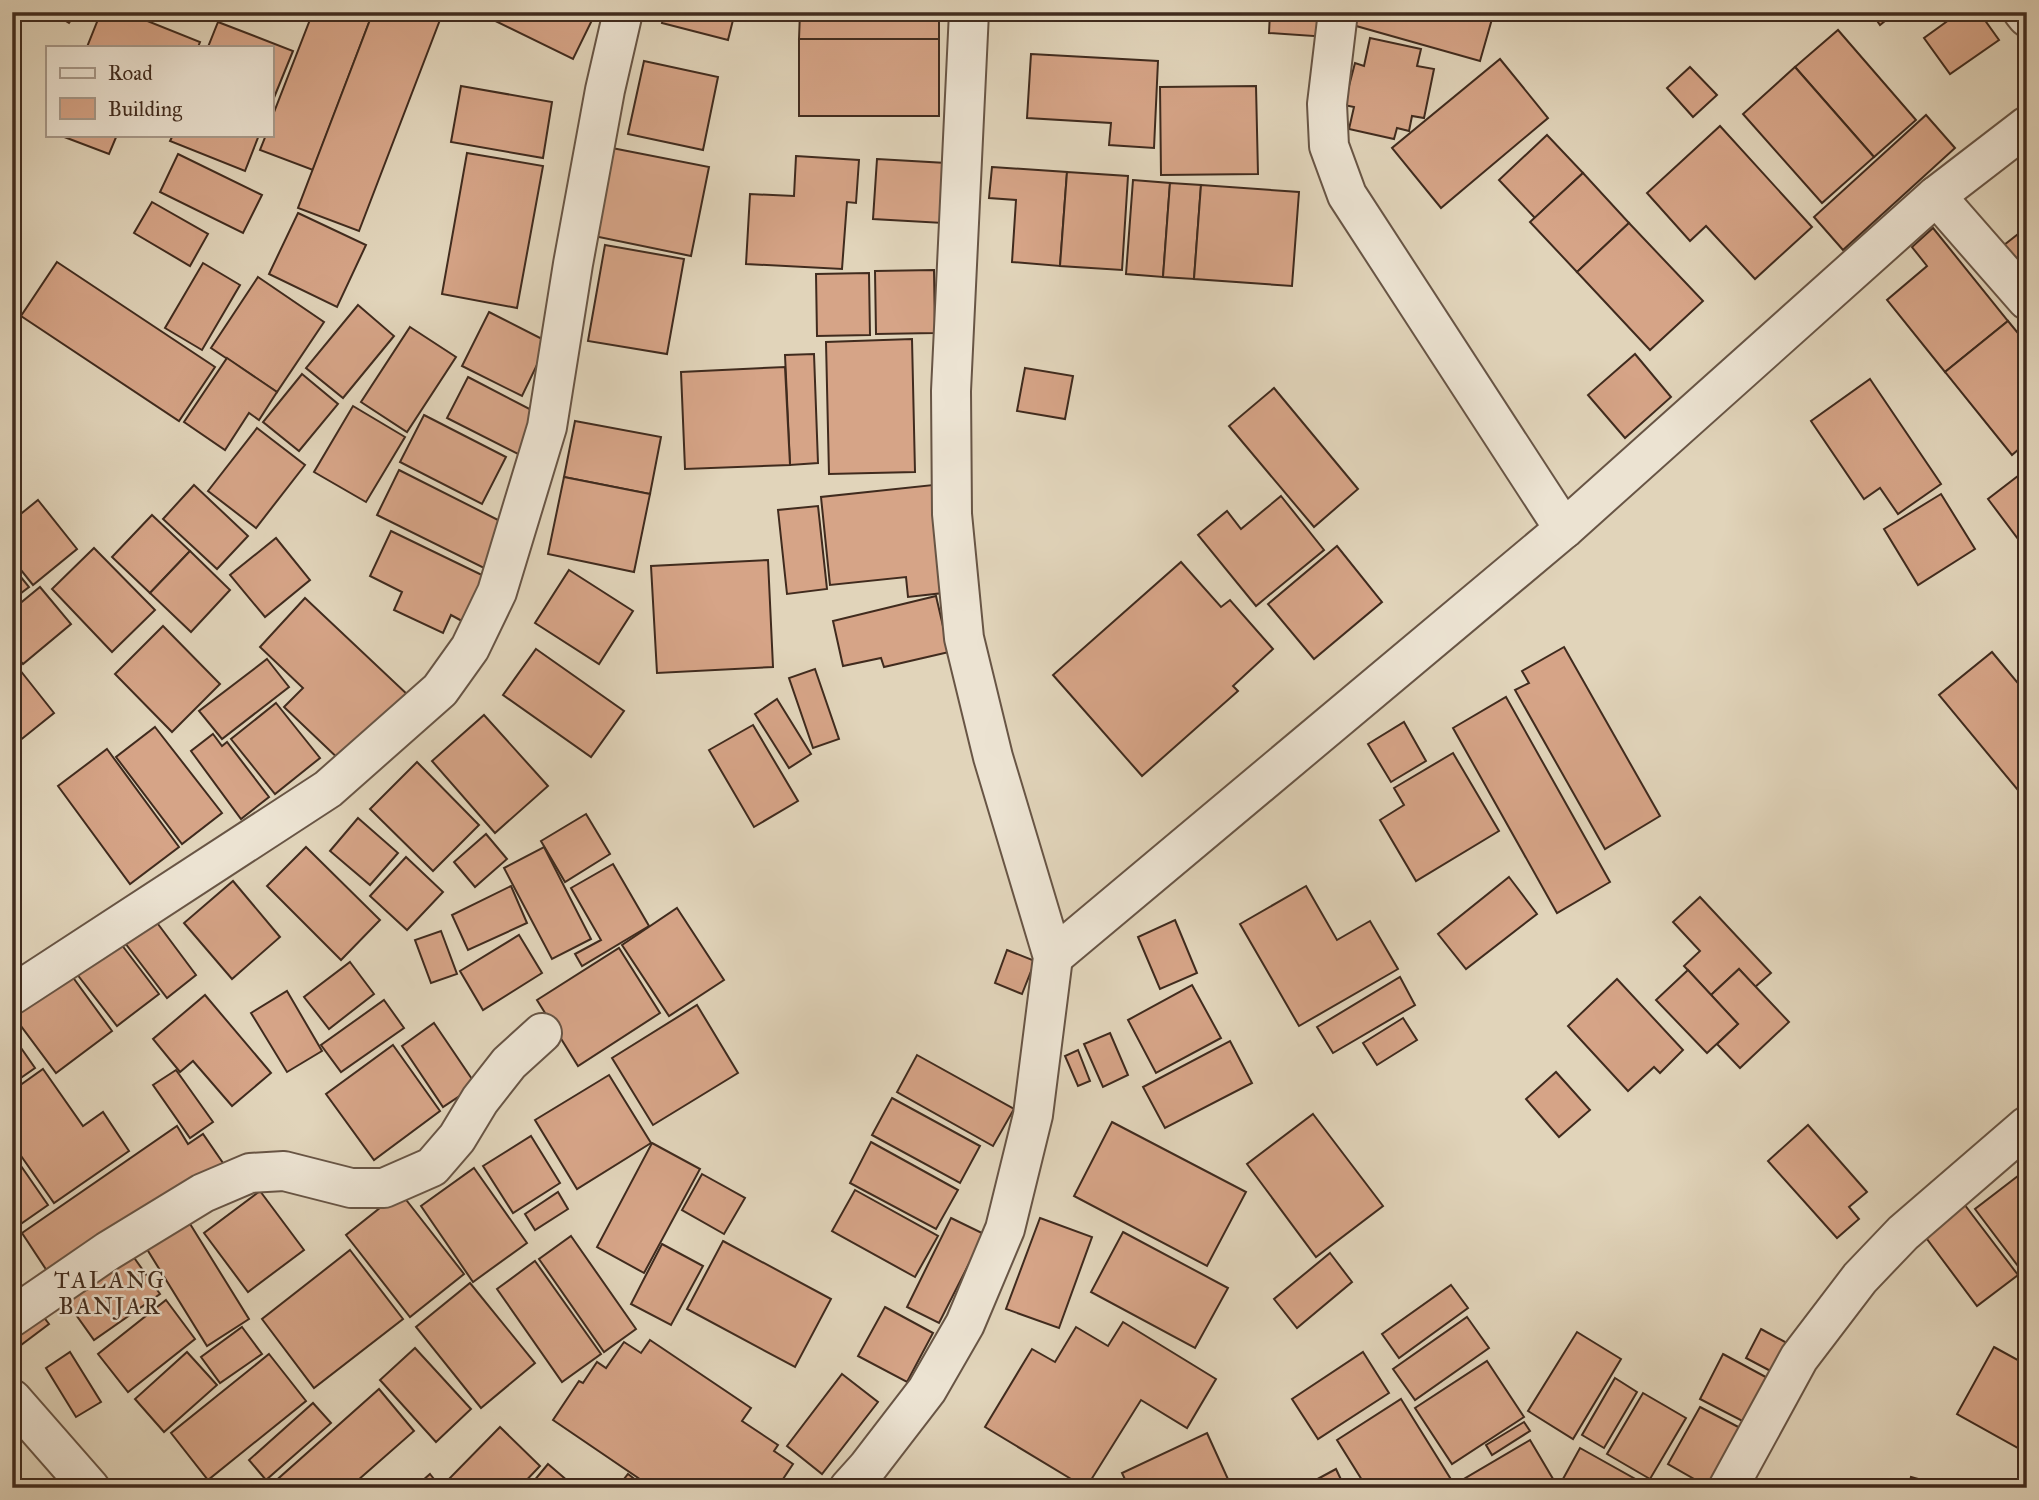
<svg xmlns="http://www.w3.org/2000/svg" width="2039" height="1500" viewBox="0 0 2039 1500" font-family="'IM FELL Great Primer',serif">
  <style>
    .building { fill: #d6a487; stroke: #402b1e; stroke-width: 2 }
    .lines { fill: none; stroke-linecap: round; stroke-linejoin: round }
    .minor-casing { stroke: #685545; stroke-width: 42 }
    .minor { stroke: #ece3d2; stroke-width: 38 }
    .labels { text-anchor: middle; stroke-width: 5; stroke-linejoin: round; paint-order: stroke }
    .quarter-label { font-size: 23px; letter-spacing: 2px; fill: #402b1e; stroke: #ece3d2 }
  </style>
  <rect width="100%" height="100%" fill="#e1d4ba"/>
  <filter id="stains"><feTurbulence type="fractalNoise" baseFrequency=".00286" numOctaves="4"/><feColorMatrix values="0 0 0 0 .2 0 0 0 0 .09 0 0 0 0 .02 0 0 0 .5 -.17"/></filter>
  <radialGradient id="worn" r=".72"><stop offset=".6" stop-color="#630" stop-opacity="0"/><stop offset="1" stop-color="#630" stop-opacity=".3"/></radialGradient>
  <g class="building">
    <polygon points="51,12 76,12 69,23"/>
    <polygon points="101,12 125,12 200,42 198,47 87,47"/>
    <polygon points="313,12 373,12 313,170 260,150 266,135 271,135 271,120"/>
    <polygon points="373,12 443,12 359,231 298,208"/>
    <polygon points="477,12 596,12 573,59"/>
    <polygon points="665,12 735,12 728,40 662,23"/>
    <polygon points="800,12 939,12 939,39 799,39"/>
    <polygon points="1207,12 1264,12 1264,19"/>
    <polygon points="1270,12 1330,12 1328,37 1269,33"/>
    <polygon points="1345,12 1494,12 1480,61 1342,22"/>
    <polygon points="1871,12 1896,12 1880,25"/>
    <polygon points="1960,12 1979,12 1999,40 1950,74 1924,38"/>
    <polygon points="218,22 293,51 271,105 271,47 208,47"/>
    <polygon points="1838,30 1916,120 1874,157 1795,67"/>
    <polygon points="1370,38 1421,49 1417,66 1434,69 1424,118 1412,116 1409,131 1397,128 1394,139 1349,129 1354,107 1344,105 1355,63 1364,66"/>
    <rect x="799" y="39" width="140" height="77"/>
    <polygon points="1031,54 1158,61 1154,148 1109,145 1111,123 1027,118"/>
    <polygon points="1500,59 1548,118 1441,208 1392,148"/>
    <polygon points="644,61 718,77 703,150 628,134"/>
    <polygon points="1690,67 1717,95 1693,117 1667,88"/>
    <polygon points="1795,67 1874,157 1822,203 1743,114"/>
    <polygon points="461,86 552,102 543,158 451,142"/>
    <polygon points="1256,86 1258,174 1161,175 1160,87"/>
    <polygon points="1926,115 1955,148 1843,250 1814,217"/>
    <polygon points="1720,126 1812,227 1755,279 1706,226 1690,241 1647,193"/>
    <polygon points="59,135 117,135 109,154"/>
    <polygon points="173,135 259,135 245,171 170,141"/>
    <polygon points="1547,135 1583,173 1535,218 1499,180"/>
    <polygon points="612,148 709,167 691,256 594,236"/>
    <polygon points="467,153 543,166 517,308 442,294"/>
    <polygon points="178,154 262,195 243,233 160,192"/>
    <polygon points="796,156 859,160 856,203 847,202 842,269 746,264 750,194 794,196"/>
    <polygon points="877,159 946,163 943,223 873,219"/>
    <polygon points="992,167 1067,172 1060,266 1012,262 1016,200 989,198"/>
    <polygon points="1067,172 1128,176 1122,270 1060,266"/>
    <polygon points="1583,173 1629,223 1577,272 1530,222"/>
    <polygon points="1133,180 1170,183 1163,277 1126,274"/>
    <polygon points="1170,183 1201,185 1194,279 1163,277"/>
    <polygon points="1201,185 1299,192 1292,286 1194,279"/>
    <polygon points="152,202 208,234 190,266 134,233"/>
    <polygon points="298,213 366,245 337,307 269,274"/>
    <polygon points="1629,223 1703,301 1650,350 1577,272"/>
    <polygon points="2027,227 2027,285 1999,249"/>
    <polygon points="1933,228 2008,321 1945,372 1887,300 1927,266 1912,247"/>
    <polygon points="605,245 684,259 667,354 588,341"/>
    <polygon points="57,262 215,367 179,421 21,316"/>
    <polygon points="203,263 240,285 202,350 165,328"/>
    <polygon points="934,270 935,333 876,334 875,271"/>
    <polygon points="869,273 870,335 817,336 816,274"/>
    <polygon points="258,277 324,322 277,392 211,348"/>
    <polygon points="358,305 394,336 343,398 306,368"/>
    <polygon points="489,312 548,342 522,396 462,366"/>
    <polygon points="2008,321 2027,344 2027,442 2012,455 1945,372"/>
    <polygon points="410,327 456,357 407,432 361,402"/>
    <polygon points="912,339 915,472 829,474 826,342"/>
    <polygon points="814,354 818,463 790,465 785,355"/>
    <polygon points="1635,354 1671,397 1625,438 1588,395"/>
    <polygon points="227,358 277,392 259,420 249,413 225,450 184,422"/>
    <polygon points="785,367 790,465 685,469 681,372"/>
    <polygon points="1025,368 1073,376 1065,419 1017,411"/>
    <polygon points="302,374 338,404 299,451 263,422"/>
    <polygon points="468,377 545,417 524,457 447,418"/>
    <polygon points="1870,379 1941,484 1898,514 1880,488 1864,499 1811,421"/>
    <polygon points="1274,388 1358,489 1314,527 1229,426"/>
    <polygon points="353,406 405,437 366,502 314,472"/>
    <polygon points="424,415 506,457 482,504 400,462"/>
    <polygon points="575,421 661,437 650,494 564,477"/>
    <polygon points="257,428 305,465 256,528 208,491"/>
    <polygon points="2027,469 2027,551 1988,499"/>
    <polygon points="399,470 508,525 486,569 377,515"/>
    <polygon points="564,477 650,494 634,572 548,554"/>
    <polygon points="194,485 248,536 217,569 163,519"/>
    <polygon points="933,485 943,593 908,597 906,577 830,585 821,497"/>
    <polygon points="1941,494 1975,549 1918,585 1884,529"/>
    <polygon points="1281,496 1324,550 1256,606 1198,535 1227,511 1241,529"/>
    <polygon points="38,500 77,549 33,585 12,559 12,521"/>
    <polygon points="818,506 827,589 787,594 778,510"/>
    <polygon points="152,515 190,551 150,593 112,557"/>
    <polygon points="391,531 484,576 462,621 451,615 443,633 394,610 402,592 370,576"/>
    <polygon points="276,538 310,580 265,617 230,575"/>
    <polygon points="1337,546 1382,602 1314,659 1268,604"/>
    <polygon points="94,548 155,610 112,652 52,589"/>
    <polygon points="190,551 230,590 191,632 150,593"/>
    <polygon points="768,560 773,667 657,673 651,566"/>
    <polygon points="1181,562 1221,607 1230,600 1273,649 1233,686 1238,691 1142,776 1053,675"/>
    <polygon points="12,566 29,587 12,600"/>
    <polygon points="569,570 633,611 599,664 535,623"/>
    <polygon points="40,587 71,624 23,664 12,652 12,610"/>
    <polygon points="936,596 949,652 884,667 881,658 843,666 833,621"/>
    <polygon points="305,598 409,696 345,765 284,707 303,688 260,647"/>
    <polygon points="163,626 220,684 172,732 115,674"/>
    <polygon points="1564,647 1660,816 1605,849 1515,690 1529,683 1522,671"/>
    <polygon points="536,649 624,711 591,757 503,695"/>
    <polygon points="1992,652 2027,694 2027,801 1939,695"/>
    <polygon points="267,659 289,687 222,739 199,711"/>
    <polygon points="12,660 54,713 13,746 12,745"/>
    <polygon points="815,669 839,739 813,748 789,678"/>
    <polygon points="1506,697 1610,882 1557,913 1453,728"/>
    <polygon points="777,699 811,754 789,768 755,714"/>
    <polygon points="276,703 320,758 275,794 231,739"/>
    <polygon points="484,715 548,786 495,833 432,761"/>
    <polygon points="1404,722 1426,761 1391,782 1368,744"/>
    <polygon points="753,725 798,801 754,827 709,750"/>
    <polygon points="155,727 222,813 182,844 116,757"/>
    <polygon points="213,734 222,746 227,742 269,797 241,819 191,751"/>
    <polygon points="107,749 179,847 130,884 58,786"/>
    <polygon points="1453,753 1499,831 1416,881 1380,820 1404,805 1394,788"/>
    <polygon points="417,762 479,825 433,871 370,809"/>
    <polygon points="586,814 610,854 565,882 541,841"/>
    <polygon points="358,818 398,853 370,885 330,851"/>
    <polygon points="486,834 507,859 475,887 454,862"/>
    <polygon points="306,847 380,920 341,960 267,886"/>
    <polygon points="544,847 591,939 552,959 504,868"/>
    <polygon points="406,857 443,892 407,930 370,896"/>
    <polygon points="613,864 649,926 582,966 575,954 601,940 571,888"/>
    <polygon points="1509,877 1537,914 1466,969 1438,934"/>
    <polygon points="233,881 280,937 232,979 184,923"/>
    <polygon points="511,886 527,923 468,950 452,915"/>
    <polygon points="1306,886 1337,940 1370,921 1398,969 1299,1026 1240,924"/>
    <polygon points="1700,897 1771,973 1755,987 1739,969 1711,995 1684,966 1700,951 1673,922"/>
    <polygon points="677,908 724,980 669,1016 622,945"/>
    <polygon points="152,916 196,975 167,998 122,939"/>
    <polygon points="1175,920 1197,973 1160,989 1138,937"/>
    <polygon points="441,931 457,974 431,983 415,940"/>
    <polygon points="519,935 542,973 483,1010 460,971"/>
    <polygon points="115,936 159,994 117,1026 73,969"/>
    <polygon points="619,948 660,1013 578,1066 537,1000"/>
    <polygon points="1007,950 1035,961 1022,994 995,983"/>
    <polygon points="350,962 374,994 329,1029 304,997"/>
    <polygon points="1739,969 1789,1022 1740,1068 1717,1044 1738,1024 1711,995"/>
    <polygon points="1688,970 1738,1024 1707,1053 1656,1000"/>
    <polygon points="69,972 112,1031 56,1073 12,1014"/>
    <polygon points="1400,977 1415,1005 1333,1053 1317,1027"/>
    <polygon points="1617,979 1683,1050 1660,1073 1654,1067 1628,1091 1568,1026"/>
    <polygon points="1192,985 1221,1038 1156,1073 1128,1020"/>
    <polygon points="287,991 322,1051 287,1072 251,1013"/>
    <polygon points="205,995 271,1073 232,1106 193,1061 180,1072 153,1039"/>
    <polygon points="384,1000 404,1028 341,1072 321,1045"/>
    <polygon points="697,1005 738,1073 653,1125 612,1058"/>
    <polygon points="1403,1018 1417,1040 1377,1065 1363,1043"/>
    <polygon points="434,1023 476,1085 443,1107 402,1046"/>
    <polygon points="1110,1033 1128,1075 1103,1087 1084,1044"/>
    <polygon points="12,1035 35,1068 12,1084"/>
    <polygon points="1230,1041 1252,1083 1165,1128 1143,1087"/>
    <polygon points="393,1045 440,1111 374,1160 326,1094"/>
    <polygon points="1078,1050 1090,1081 1078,1086 1065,1056"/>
    <polygon points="917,1055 1014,1109 993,1146 897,1092"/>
    <polygon points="43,1069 83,1126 103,1112 129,1151 54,1203 12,1143 12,1091"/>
    <polygon points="176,1070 213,1122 190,1138 153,1085"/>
    <polygon points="1556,1072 1590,1110 1559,1137 1526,1099"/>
    <polygon points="609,1075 651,1143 577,1189 535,1120"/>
    <polygon points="892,1098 980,1146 960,1183 872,1135"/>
    <polygon points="1313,1114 1383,1206 1316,1257 1247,1164"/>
    <polygon points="1112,1122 1246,1192 1207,1266 1074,1196"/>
    <polygon points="1808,1125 1867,1192 1849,1207 1859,1219 1837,1238 1768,1161"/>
    <polygon points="177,1126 188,1144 203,1134 223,1163 53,1280 22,1233"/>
    <polygon points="531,1136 560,1183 513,1213 483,1166"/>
    <polygon points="871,1142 958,1190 936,1229 850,1183"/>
    <polygon points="652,1143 700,1169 644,1273 597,1247"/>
    <polygon points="12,1153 48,1205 12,1230"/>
    <polygon points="474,1168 527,1243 473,1282 421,1206"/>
    <polygon points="2027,1169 2027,1259 2018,1266 1975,1209"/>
    <polygon points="702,1174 745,1198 724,1234 682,1210"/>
    <polygon points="855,1190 938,1236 915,1277 832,1231"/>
    <polygon points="260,1191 304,1250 248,1292 204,1233"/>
    <polygon points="400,1192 464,1274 410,1317 346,1235"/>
    <polygon points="558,1192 568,1209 535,1230 525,1214"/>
    <polygon points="1958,1196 2018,1275 1977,1306 1918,1227"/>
    <polygon points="951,1218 984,1234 939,1323 907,1307"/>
    <polygon points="1040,1218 1092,1237 1059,1328 1006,1309"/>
    <polygon points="187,1219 249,1319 207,1346 145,1246"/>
    <polygon points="1123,1232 1228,1288 1195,1348 1091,1292"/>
    <polygon points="571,1236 636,1329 604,1352 539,1259"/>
    <polygon points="723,1241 831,1299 795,1367 687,1309"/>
    <polygon points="662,1244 703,1266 671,1325 631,1304"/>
    <polygon points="350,1250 403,1319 314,1388 262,1319"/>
    <polygon points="130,1252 160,1294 94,1340 64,1298"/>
    <polygon points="1330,1253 1352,1282 1297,1328 1274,1299"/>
    <polygon points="535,1261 601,1354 562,1382 497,1289"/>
    <polygon points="470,1283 535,1363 481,1408 416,1327"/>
    <polygon points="1451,1285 1468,1308 1399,1358 1382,1334"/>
    <polygon points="166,1300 195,1339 128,1392 98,1354"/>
    <polygon points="36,1307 49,1324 17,1348 12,1341 12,1324"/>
    <polygon points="885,1307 933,1333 907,1382 858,1356"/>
    <polygon points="1467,1317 1489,1348 1415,1400 1393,1369"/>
    <polygon points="1123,1322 1216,1379 1187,1428 1141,1400 1086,1488 985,1427 1032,1349 1055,1362 1076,1327 1108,1346"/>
    <polygon points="242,1327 262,1354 220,1383 201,1357"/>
    <polygon points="1761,1329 1796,1348 1780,1376 1746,1358"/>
    <polygon points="1577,1332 1621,1359 1573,1439 1528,1411"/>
    <polygon points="650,1340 751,1408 742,1421 778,1445 774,1451 793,1464 777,1488 653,1488 553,1420 579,1381 583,1383 597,1362 606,1368 624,1342 641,1353"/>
    <polygon points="1994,1347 2027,1365 2027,1453 1957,1414"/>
    <polygon points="415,1348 471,1409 436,1442 380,1380"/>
    <polygon points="70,1352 101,1402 76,1417 46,1368"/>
    <polygon points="187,1352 217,1385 164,1432 135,1399"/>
    <polygon points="1363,1352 1389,1393 1318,1439 1292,1399"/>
    <polygon points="269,1354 306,1401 208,1480 171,1433"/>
    <polygon points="1723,1354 1775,1382 1752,1426 1700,1399"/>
    <polygon points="1487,1361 1524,1417 1452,1464 1415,1408"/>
    <polygon points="842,1374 878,1402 822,1474 787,1446"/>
    <polygon points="1615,1378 1637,1392 1604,1448 1582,1435"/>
    <polygon points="379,1389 414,1431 349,1488 273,1488 271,1485"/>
    <polygon points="1643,1393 1686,1418 1650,1479 1607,1454"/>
    <polygon points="1401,1399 1452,1481 1441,1488 1367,1488 1337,1440"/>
    <polygon points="313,1403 331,1423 266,1480 249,1460"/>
    <polygon points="1700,1407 1746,1431 1710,1488 1668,1464"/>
    <polygon points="1524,1422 1530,1431 1492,1455 1486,1445"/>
    <polygon points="500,1427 540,1466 519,1488 449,1488 445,1483"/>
    <polygon points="1207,1433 1232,1488 1129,1488 1122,1473"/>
    <polygon points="1530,1440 1556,1484 1549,1488 1453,1488 1452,1486"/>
    <polygon points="1580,1448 1646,1485 1645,1488 1558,1488"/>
    <polygon points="548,1464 576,1488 528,1488"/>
    <polygon points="1336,1469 1345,1488 1301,1488"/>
    <polygon points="430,1474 441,1488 414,1488"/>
    <polygon points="628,1474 646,1488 617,1488"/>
    <polygon points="1911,1477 1951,1488 1908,1488"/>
  </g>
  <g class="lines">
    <g class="minor-casing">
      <g id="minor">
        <polyline points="1338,12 1327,104 1329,146 1347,195 1564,529"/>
        <polyline points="2023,12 2027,17"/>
        <polyline points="1936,196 2027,300"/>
        <polyline points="1053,957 1564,529 1936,196 2027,126"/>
        <polyline points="12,995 328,789 440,690 470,648 497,592 547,427 573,264 605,90 623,12"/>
        <polyline points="12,1317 108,1251 203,1193 250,1173 284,1171 351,1188 384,1188 432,1167 457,1138 480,1100 509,1063 542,1033"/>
        <polyline points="12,1399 90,1488"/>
        <polyline points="849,1488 867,1468 927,1390 965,1324 1005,1229 1033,1115 1053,957 993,757 964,638 952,514 951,391 969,12"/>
        <polyline points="1728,1488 1799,1358 1860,1278 1903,1233 2027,1126"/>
      </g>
    </g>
    <use href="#minor" class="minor"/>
  </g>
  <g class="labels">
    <g class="quarter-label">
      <text x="110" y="1288">TALANG<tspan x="110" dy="26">BANJAR</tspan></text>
    </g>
  </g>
  <rect width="2039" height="1500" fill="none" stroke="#e1d4ba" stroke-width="42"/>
  <rect x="14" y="14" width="2011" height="1472" fill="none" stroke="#402b1e" stroke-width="3.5"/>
  <rect x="21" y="21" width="1997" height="1458" fill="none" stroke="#402b1e" stroke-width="2"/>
  <rect x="46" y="46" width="228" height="91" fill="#ece3d2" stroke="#a7998a" stroke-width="2"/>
  <rect x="60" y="68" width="35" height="10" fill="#ece3d2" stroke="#a7998a" stroke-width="2"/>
  <text x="108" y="80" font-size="21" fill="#402b1e">Road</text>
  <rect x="60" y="98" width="35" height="21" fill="#d6a487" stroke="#a7998a" stroke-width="2"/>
  <text x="108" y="116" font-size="21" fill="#402b1e">Building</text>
  <rect width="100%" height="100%" filter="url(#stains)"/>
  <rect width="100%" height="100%" fill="url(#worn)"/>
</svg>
